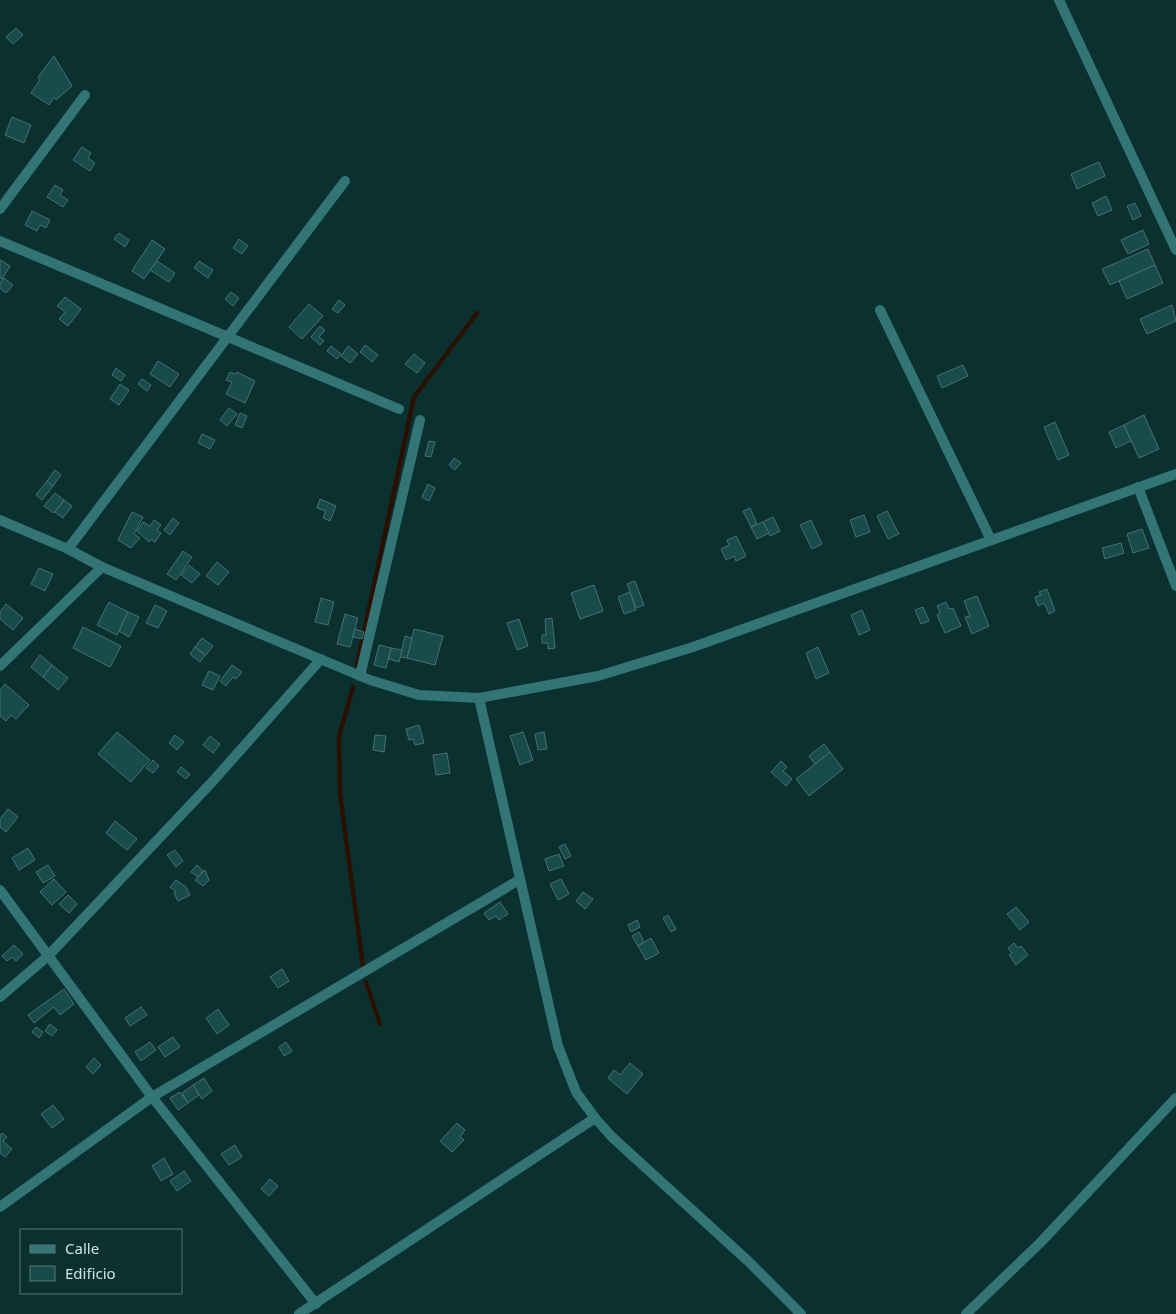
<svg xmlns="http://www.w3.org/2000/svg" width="1176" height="1314" viewBox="0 0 1176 1314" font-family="'Noto Sans',sans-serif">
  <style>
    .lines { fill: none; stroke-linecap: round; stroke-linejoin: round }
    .stream { stroke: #2a1000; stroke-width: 4.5 }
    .building { fill: #184b4b; stroke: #4a6f6e }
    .minor { stroke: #327574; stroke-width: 10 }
  </style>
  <rect width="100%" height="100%" fill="#0a3130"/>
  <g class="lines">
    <g class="stream">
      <polyline points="357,665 414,397 477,313"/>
      <polyline points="353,687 339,737 340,794 363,966"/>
      <polyline points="366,982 380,1024"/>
    </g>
  </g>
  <g class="building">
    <polygon points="16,28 23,35 13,44 6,37"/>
    <polygon points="54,56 72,86 56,100 54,97 49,105 31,93 40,80 38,77"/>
    <polygon points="12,117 31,125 24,143 5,135"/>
    <polygon points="82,147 91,153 88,158 95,163 90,171 73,160"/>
    <polygon points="1099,162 1105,176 1077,189 1071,174"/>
    <polygon points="55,185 63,190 60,195 68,200 63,207 47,197"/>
    <polygon points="1106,196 1112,210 1098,216 1092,203"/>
    <polygon points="1135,203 1141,216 1133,220 1127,206"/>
    <polygon points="32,211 50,220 46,228 40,225 37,231 25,225"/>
    <polygon points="1143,230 1149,244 1128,254 1121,240"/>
    <polygon points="119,233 129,240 125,247 114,239"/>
    <polygon points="239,239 248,246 242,254 233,248"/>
    <polygon points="152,240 165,249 144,279 132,271"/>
    <polygon points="1148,249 1155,265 1110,285 1102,269"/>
    <polygon points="0,260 10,266 2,279 0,278"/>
    <polygon points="157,261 175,273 169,282 150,270"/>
    <polygon points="199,261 213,270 208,278 194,268"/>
    <polygon points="1155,265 1163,283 1127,299 1119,281"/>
    <polygon points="4,278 13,285 6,293 0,288 0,283"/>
    <polygon points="231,292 239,298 233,306 225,299"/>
    <polygon points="65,297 81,309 68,326 59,319 65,312 57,306"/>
    <polygon points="339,300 345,305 338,313 332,309"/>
    <polygon points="309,304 323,316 302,339 289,327"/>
    <polygon points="1172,305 1176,321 1147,334 1140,319"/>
    <polygon points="320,326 325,330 319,337 324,341 320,345 311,337"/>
    <polygon points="365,345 378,355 372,362 360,352"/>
    <polygon points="331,346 341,354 337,359 327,351"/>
    <polygon points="348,346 358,354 350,363 341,356"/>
    <polygon points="414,354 425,363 417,373 405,364"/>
    <polygon points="158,361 179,374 170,387 150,374"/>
    <polygon points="963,365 968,376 942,388 937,376"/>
    <polygon points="116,368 125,375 121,381 112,375"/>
    <polygon points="230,372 235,374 237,372 255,381 245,403 226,394 232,382 226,380"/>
    <polygon points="142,379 151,385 147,391 138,384"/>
    <polygon points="120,384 129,390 119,405 110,399"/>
    <polygon points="229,408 237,414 227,426 220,420"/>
    <polygon points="240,413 247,416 242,428 235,425"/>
    <polygon points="1144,415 1159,449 1139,458 1124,425"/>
    <polygon points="1055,422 1069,455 1058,460 1044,427"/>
    <polygon points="1124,425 1131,441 1116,448 1109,432"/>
    <polygon points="202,434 215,440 210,449 198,443"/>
    <polygon points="429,441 435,442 431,457 425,456"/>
    <polygon points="454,458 461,463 455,470 449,465"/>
    <polygon points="55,470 61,475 53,486 47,481"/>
    <polygon points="47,481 53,486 42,500 36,495"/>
    <polygon points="428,484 435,488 429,501 422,497"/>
    <polygon points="55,493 64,500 54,513 44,506"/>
    <polygon points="320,499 336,506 330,521 323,518 326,511 317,508"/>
    <polygon points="64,500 72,506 63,518 55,512"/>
    <polygon points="750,508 757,524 751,527 743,511"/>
    <polygon points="887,511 899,534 888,539 877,516"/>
    <polygon points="132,512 143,517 134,534 140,538 131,548 118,540"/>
    <polygon points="864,515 870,532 856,537 850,520"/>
    <polygon points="773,517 780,531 770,536 763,522"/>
    <polygon points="173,518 179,523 170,535 164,530"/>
    <polygon points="154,520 161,525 157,530 161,533 155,542 151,539 149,542 137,531 143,522 150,526"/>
    <polygon points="811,520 822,544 812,549 800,525"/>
    <polygon points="763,522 769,533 757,539 751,527"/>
    <polygon points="1142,529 1149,548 1133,553 1127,534"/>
    <polygon points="736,536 746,556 736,561 734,556 726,560 721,549 729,545 727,540"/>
    <polygon points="1121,543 1124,553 1105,559 1102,548"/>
    <polygon points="183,551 192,557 176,580 167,574"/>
    <polygon points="217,562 229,572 218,585 206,576"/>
    <polygon points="189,565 200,574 192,583 181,575"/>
    <polygon points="39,568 53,574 45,591 31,584"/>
    <polygon points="635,581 644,605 636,608 627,584"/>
    <polygon points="594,585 603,611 580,619 571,593"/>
    <polygon points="1047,589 1055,611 1049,614 1044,603 1038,606 1035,597 1041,595 1039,592"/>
    <polygon points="630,592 636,610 624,614 618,597"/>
    <polygon points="977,596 989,626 972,634 965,617 970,616 964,601"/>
    <polygon points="321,598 334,602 328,625 315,622"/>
    <polygon points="109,602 128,612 117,635 97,625"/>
    <polygon points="946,602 949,609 953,608 961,626 945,633 937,615 940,613 937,606"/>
    <polygon points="6,604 23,618 13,630 0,619 0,612"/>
    <polygon points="155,605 167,611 158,628 146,623"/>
    <polygon points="923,607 929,621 921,624 915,610"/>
    <polygon points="862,610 870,630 859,635 851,615"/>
    <polygon points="128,612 139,617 129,637 119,631"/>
    <polygon points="345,614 358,618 350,647 337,644"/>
    <polygon points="552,618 555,648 548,649 548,643 542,643 542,635 546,635 545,619"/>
    <polygon points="519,619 528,646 517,650 507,623"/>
    <polygon points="83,627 121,646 110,667 73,648"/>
    <polygon points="355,629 364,632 362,639 353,637"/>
    <polygon points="414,629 443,636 435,665 407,658"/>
    <polygon points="405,636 412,638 407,658 400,657"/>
    <polygon points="202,638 213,646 206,655 195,647"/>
    <polygon points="379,645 391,648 386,668 374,665"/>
    <polygon points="195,647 205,655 200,662 190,654"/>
    <polygon points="818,647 829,673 816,679 806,653"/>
    <polygon points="391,648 402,650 399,662 389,659"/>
    <polygon points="40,655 52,665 43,677 31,667"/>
    <polygon points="52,665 68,678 58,690 43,677"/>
    <polygon points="232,665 242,672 236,679 233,677 226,686 220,681"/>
    <polygon points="209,671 220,676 213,690 202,685"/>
    <polygon points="5,684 29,705 16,719 11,715 6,721 0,716 0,690"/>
    <polygon points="419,725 424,743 415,745 413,739 409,740 406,729"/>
    <polygon points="117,732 150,760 131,782 98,754"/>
    <polygon points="523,732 533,760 520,765 510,736"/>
    <polygon points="544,732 547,749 538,750 535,734"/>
    <polygon points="175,735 184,742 177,750 169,743"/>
    <polygon points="375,735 386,736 384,752 373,750"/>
    <polygon points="210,736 220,744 213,753 203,745"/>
    <polygon points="824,744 830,752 815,764 809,756"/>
    <polygon points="830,752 843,769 809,796 796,779"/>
    <polygon points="447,753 450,773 436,775 433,755"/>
    <polygon points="153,760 159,766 153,773 146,768"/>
    <polygon points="781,761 787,767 783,771 792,779 786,786 771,772"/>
    <polygon points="181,767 190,774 186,779 177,772"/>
    <polygon points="8,809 18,817 6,832 0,827 0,819"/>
    <polygon points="115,821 137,839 127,850 106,833"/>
    <polygon points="565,844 571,856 565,859 559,847"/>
    <polygon points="28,848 35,860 19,870 12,858"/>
    <polygon points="175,850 183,861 176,867 167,855"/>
    <polygon points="559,854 564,866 549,871 545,859"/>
    <polygon points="48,865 55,876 43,883 36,872"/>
    <polygon points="197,865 203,871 198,877 191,872"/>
    <polygon points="205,870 209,880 203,886 195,880"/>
    <polygon points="54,879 66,892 52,905 40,892"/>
    <polygon points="561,879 569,894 558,900 550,884"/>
    <polygon points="176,880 186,887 190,895 178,901 174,893 176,892 170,887"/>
    <polygon points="583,892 593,899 585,909 576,901"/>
    <polygon points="68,895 77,904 69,913 59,904"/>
    <polygon points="500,902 508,914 499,920 496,916 489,920 484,913"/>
    <polygon points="1016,907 1029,922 1020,930 1007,914"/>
    <polygon points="668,915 676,929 671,932 663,918"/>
    <polygon points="637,920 640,927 631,932 628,925"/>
    <polygon points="639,932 644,942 638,946 632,936"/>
    <polygon points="651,938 659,953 646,960 638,946"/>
    <polygon points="1014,943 1018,948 1021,946 1028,955 1016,965 1009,955 1012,953 1008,948"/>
    <polygon points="14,945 23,954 16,961 12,957 7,961 2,956"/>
    <polygon points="282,969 289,981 278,988 270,977"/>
    <polygon points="64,989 74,1004 60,1015 54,1007 34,1023 28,1015"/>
    <polygon points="141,1007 147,1015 130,1026 125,1018"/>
    <polygon points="218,1009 229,1025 217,1034 206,1018"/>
    <polygon points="50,1024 57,1030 52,1036 45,1031"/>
    <polygon points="36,1027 43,1032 39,1038 32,1032"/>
    <polygon points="173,1037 180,1047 165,1057 158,1047"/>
    <polygon points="150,1042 156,1050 141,1061 135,1052"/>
    <polygon points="286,1042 292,1051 284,1056 279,1047"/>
    <polygon points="94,1058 101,1065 93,1074 86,1067"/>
    <polygon points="630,1063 643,1074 627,1094 608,1078 614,1070 620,1075"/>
    <polygon points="204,1078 212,1091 202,1099 193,1085"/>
    <polygon points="193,1085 199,1095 188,1103 182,1093"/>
    <polygon points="180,1092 188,1103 178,1110 170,1098"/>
    <polygon points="53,1105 64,1119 52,1128 41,1114"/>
    <polygon points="457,1123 465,1130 460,1137 464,1140 452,1152 440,1141"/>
    <polygon points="2,1133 7,1137 3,1141 12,1149 5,1157 0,1153 0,1135"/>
    <polygon points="235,1145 242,1157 229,1165 221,1154"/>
    <polygon points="164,1158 173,1174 161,1181 152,1166"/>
    <polygon points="184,1171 191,1181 177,1191 170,1181"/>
    <polygon points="270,1179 278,1186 269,1196 261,1189"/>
  </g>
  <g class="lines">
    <g class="minor">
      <polyline points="1059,0 1176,250"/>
      <polyline points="0,209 85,95"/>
      <polyline points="0,241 399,409"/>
      <polyline points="880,310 991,540"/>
      <polyline points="1138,487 1176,586"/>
      <polyline points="0,520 68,549 102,567 370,680 419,695 479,698 598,676 693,647 1176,474"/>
      <polyline points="68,549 345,181"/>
      <polyline points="0,666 102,567"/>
      <polyline points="360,676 420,420"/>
      <polyline points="479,698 558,1046 576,1092 595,1118 612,1137 748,1261 801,1314"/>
      <polyline points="0,890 152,1097 316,1304"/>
      <polyline points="0,997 48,956 213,781 321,659"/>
      <polyline points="0,1207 152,1097 519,880"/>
      <polyline points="299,1314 595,1118"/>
      <polyline points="966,1314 1040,1243 1176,1098"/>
    </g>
  </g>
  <rect x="20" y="1229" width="162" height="65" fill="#0a3130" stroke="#587877"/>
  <rect x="30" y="1245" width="25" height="8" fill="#327574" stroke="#587877"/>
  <text x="65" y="1254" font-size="15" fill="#cee2e1">Calle</text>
  <rect x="30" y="1266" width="25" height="15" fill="#184b4b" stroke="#587877"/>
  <text x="65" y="1279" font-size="15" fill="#cee2e1">Edificio</text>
</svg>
